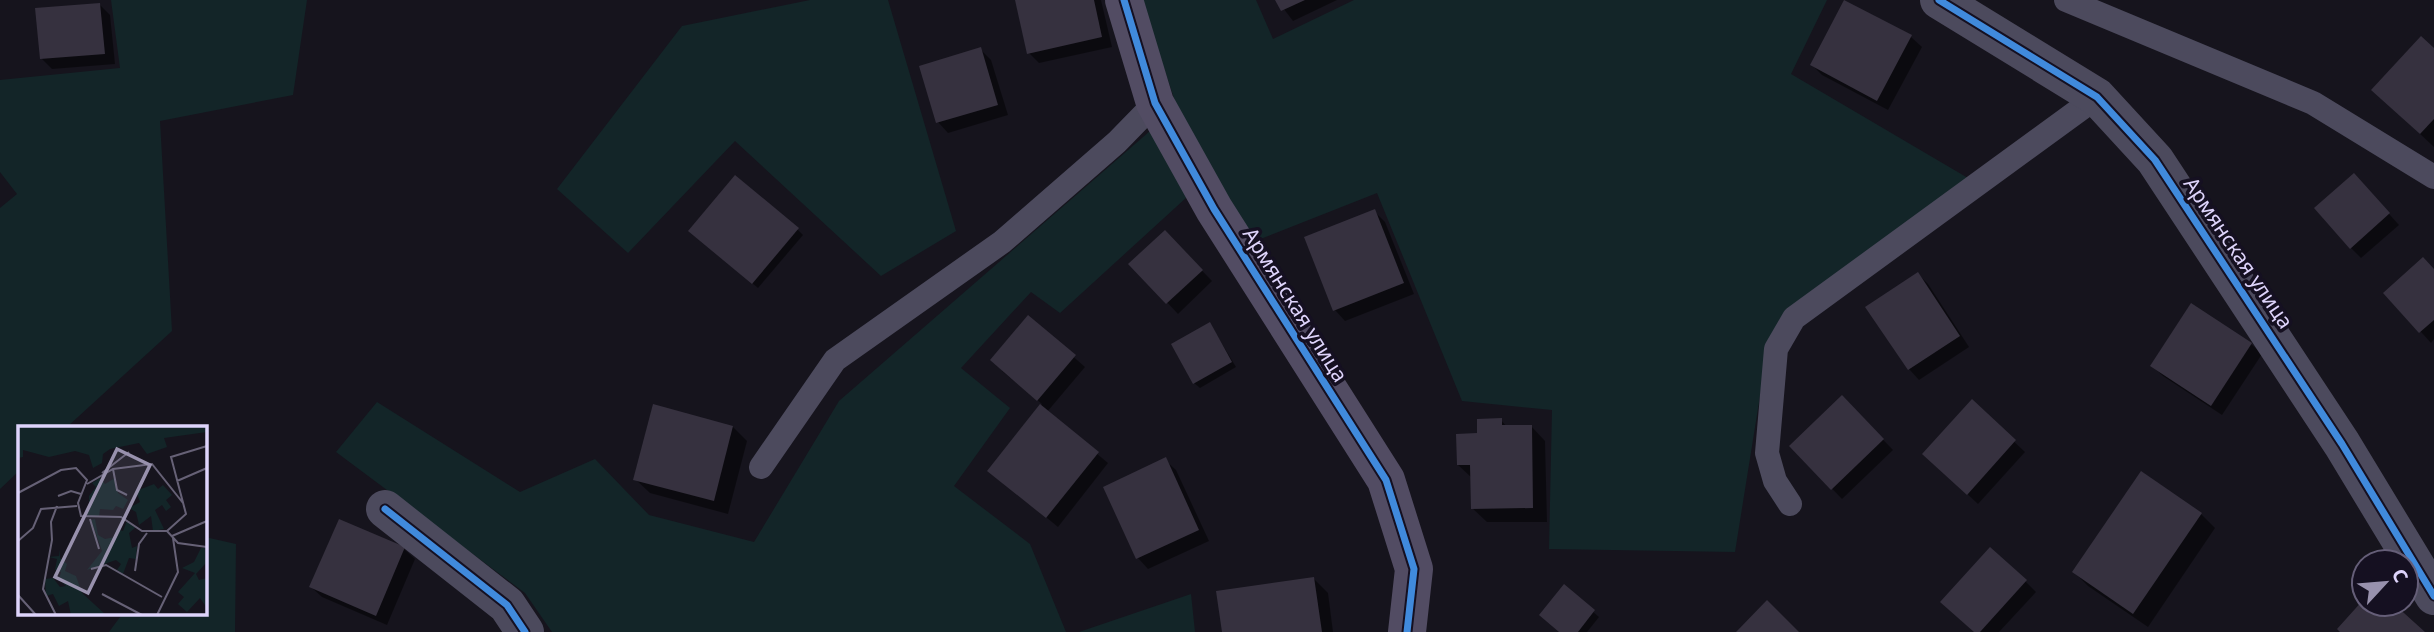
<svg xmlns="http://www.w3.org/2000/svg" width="2434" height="632" viewBox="0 0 2434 632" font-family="'Noto Sans',sans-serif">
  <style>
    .green { fill: #132528 }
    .shadow { fill: #0007 }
    .building { fill: #36313f }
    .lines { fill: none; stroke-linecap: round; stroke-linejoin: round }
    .lane { stroke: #4c4a5d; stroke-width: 24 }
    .street { stroke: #4c4a5d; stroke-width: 38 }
    .secondary { stroke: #524c63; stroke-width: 38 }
    .cycleway-casing { stroke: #151021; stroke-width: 11 }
    .cycleway { stroke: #408adc; stroke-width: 7 }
    .labels { text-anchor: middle; stroke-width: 7; stroke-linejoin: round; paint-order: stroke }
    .street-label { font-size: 21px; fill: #ded4fb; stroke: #151021 }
    .inset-road { fill: none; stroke: #666176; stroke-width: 2 }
    .view { fill: #9891ad; fill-opacity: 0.15; stroke: #9891ad; stroke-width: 3.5 }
    .inset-edge { fill: none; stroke: #ded4fb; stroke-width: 3.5 }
  </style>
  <rect width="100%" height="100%" fill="#16141d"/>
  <g class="green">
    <polygon points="111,0 307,0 293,95 160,121 172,331 67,427 19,427 19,471 0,489 0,208 17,194 0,172 0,80 120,68"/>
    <polygon points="810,0 888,0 956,231 881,276 735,141 628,253 557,189 682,26"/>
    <polygon points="1141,0 1256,0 1273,39 1354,0 1827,0 1791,74 1973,181 1768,346 1735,552 1549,549 1552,410 1462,401 1377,193 1253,242 1179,113"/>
    <polygon points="1150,131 1187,197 1060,313 1031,292 961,368 1010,408 954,486 1030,544 1066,632 552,632 525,593 336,452 377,402 520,492 595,459 649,515 754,542 839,401"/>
    <polygon points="205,537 236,544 235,632 109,632 123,613 205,613"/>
    <polygon points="1191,594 1195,632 1079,632"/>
  </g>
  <g class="shadow">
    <polygon points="1017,0 1101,0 1112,47 1039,63 1029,53"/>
    <polygon points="1277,0 1337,0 1293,21"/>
    <polygon points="1845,2 1911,37 1922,47 1888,110 1822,75 1812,65"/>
    <polygon points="100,5 110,15 115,64 52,69 42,59"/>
    <polygon points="980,49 991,60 1008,115 948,133 938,122 921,67"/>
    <polygon points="2434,50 2434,147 2388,104"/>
    <polygon points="2364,186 2399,225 2361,258 2351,248"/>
    <polygon points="1374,211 1385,222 1414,294 1345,321 1335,310"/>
    <polygon points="798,230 803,235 758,288 696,236"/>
    <polygon points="1165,232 1212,281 1178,314 1131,264"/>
    <polygon points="2434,270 2434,339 2431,343 2386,293"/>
    <polygon points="1918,274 1928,284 1969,347 1919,380 1909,369"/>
    <polygon points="1028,317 1085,367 1047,412 1108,463 1058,527 990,471 1042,404 1002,371"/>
    <polygon points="1210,324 1236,367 1200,388 1194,383"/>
    <polygon points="2251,344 2262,354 2222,415 2163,376 2152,366"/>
    <polygon points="1842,397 1893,450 1842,499 1791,446"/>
    <polygon points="1972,402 2025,452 1978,504 1935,464"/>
    <polygon points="1501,420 1507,427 1531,426 1545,441 1547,522 1487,522 1472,508 1472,478 1458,465 1479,435"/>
    <polygon points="733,427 747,441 728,514 650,493 635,479"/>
    <polygon points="1165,460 1176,470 1209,541 1148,569 1138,558 1106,488"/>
    <polygon points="2201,514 2215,528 2148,627 2088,586 2074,572"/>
    <polygon points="404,549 415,559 387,625 322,597 311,587"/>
    <polygon points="1314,579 1328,593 1333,632 1224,632"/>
    <polygon points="2025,581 2036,592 1999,632 1976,632"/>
    <polygon points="1564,587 1599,617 1587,632 1561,632"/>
  </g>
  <g class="building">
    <polygon points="1015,0 1094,0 1102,37 1027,54"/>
    <polygon points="1275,0 1305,0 1281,11"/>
    <polygon points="1844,0 1912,35 1877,101 1810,65"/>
    <polygon points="100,3 105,54 40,59 35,8"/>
    <polygon points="2421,36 2434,48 2434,119 2420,134 2371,90"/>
    <polygon points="981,47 998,105 936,123 919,66"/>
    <polygon points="2354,173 2390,213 2350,249 2314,208"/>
    <polygon points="735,175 799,228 752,284 688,231"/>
    <polygon points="1375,209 1404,283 1333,311 1304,237"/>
    <polygon points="1165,230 1203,270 1166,304 1128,264"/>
    <polygon points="2423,257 2434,269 2434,320 2419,333 2383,293"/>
    <polygon points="1918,272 1960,336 1908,370 1865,307"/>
    <polygon points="2191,303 2252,343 2211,406 2150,366"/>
    <polygon points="1028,315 1076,355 1037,401 990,360"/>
    <polygon points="1210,322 1232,362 1193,384 1171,344"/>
    <polygon points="1842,395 1884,439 1831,490 1789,446"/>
    <polygon points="1972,399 2016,440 1967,495 1922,454"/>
    <polygon points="653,404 733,426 714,501 633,480"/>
    <polygon points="1040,404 1099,452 1046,518 987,471"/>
    <polygon points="1502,418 1502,425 1532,425 1533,508 1471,509 1470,465 1457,465 1456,434 1477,433 1477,419"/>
    <polygon points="1166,457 1199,530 1136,559 1103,487"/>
    <polygon points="2141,471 2202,513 2133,614 2072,572"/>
    <polygon points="339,519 405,547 376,616 309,587"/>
    <polygon points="1990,547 2027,580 1980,632 1974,632 1940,602"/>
    <polygon points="1314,577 1322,632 1222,632 1216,591"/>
    <polygon points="1564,584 1595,610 1578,632 1559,632 1539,615"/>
    <polygon points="2364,599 2364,604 2394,604 2425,632 2340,632 2337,629"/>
    <polygon points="1767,600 1799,632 1736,632"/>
  </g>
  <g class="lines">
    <g class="lane">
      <polyline points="2066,0 2313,103 2434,177"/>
      <polyline points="761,467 835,360 1002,242 1117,142 1155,103"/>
      <polyline points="1790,504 1775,481 1767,453 1776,349 1794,318 2097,97"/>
    </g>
    <g class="street">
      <polyline points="1939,0 2097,97 2155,160 2342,444 2434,596"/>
      <polyline points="385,509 507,605 525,632"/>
    </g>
    <polyline class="secondary" points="1124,0 1155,103 1214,209 1386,480 1414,569 1407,632"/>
    <g class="cycleway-casing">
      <g id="cycleway">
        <polyline points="1124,0 1155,103 1214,209 1386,480 1414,569 1407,632"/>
        <polyline points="1939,0 2097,97 2155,160 2342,444 2434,596"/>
        <polyline points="385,509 507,605 525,632"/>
      </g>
    </g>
    <use href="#cycleway" class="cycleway"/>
  </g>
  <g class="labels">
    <g class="street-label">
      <text transform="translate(2238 253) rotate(56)" y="7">Армянская улица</text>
      <text transform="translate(1295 305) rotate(58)" y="7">Армянская улица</text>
    </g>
  </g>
  <g transform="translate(18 426)">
    <rect width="189" height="189" fill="#16141d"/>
    <path d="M0,0H189V6L146,12L149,21L129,28L121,17L92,23L85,28L84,37L75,42L71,29L57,25L31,31L5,24V31L0,32ZM82,52L87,58L97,52L100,67L110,74L105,83L98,80L95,84L82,83L81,91L65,89L71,84V70L78,61L74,57ZM136,58L140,63L145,59L154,69L148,74L153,81L148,85L144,79L137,84L146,103L135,105L133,90L121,99L118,86L111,82L122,76L118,65ZM77,93L80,109L87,113L97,111L98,103L105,105L109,95L118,101L111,107L114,122L119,120L118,133L111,132L105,148L99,144L103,138L98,134L69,144L84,125L73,94ZM183,122H187L188,137L178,148L181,154L189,152V182L182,172L169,186L160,178L166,171L160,166L177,147L164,142L176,136ZM42,123V132L49,138L47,145L58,150L64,167L88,189H53L50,175L41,180L35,168L28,170L27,153L35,152L42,161L48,160L41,153L43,146L37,144L39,133L31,131L41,130Z" fill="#132528"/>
    <path class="inset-road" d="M95,43L99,64L109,69M84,47L111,26M159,55L189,42M69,58L95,43L134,38L165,77M0,67L43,44L58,42L69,54L60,77L63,90L103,91L124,105H149L160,117L189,121M40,70L53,65L63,68M72,93L81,123M149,105L168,88L153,31L189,20M154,110L189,95M0,115L15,102L23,83L59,80M73,143L88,139L144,171M117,145L121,118L129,107M84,168L124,189M0,169L18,189M38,189L25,163L34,114L33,96L39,80M139,189L160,146L155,112"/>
    <path class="view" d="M99,23L132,39L70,167L37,151Z"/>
    <rect width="189" height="189" class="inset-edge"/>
  </g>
  <g transform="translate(2385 583) rotate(64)"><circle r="33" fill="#151021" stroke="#655e78" stroke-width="2"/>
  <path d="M0-5L12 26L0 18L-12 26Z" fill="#9891ad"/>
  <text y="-10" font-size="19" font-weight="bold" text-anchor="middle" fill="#ded4fb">С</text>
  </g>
</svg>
